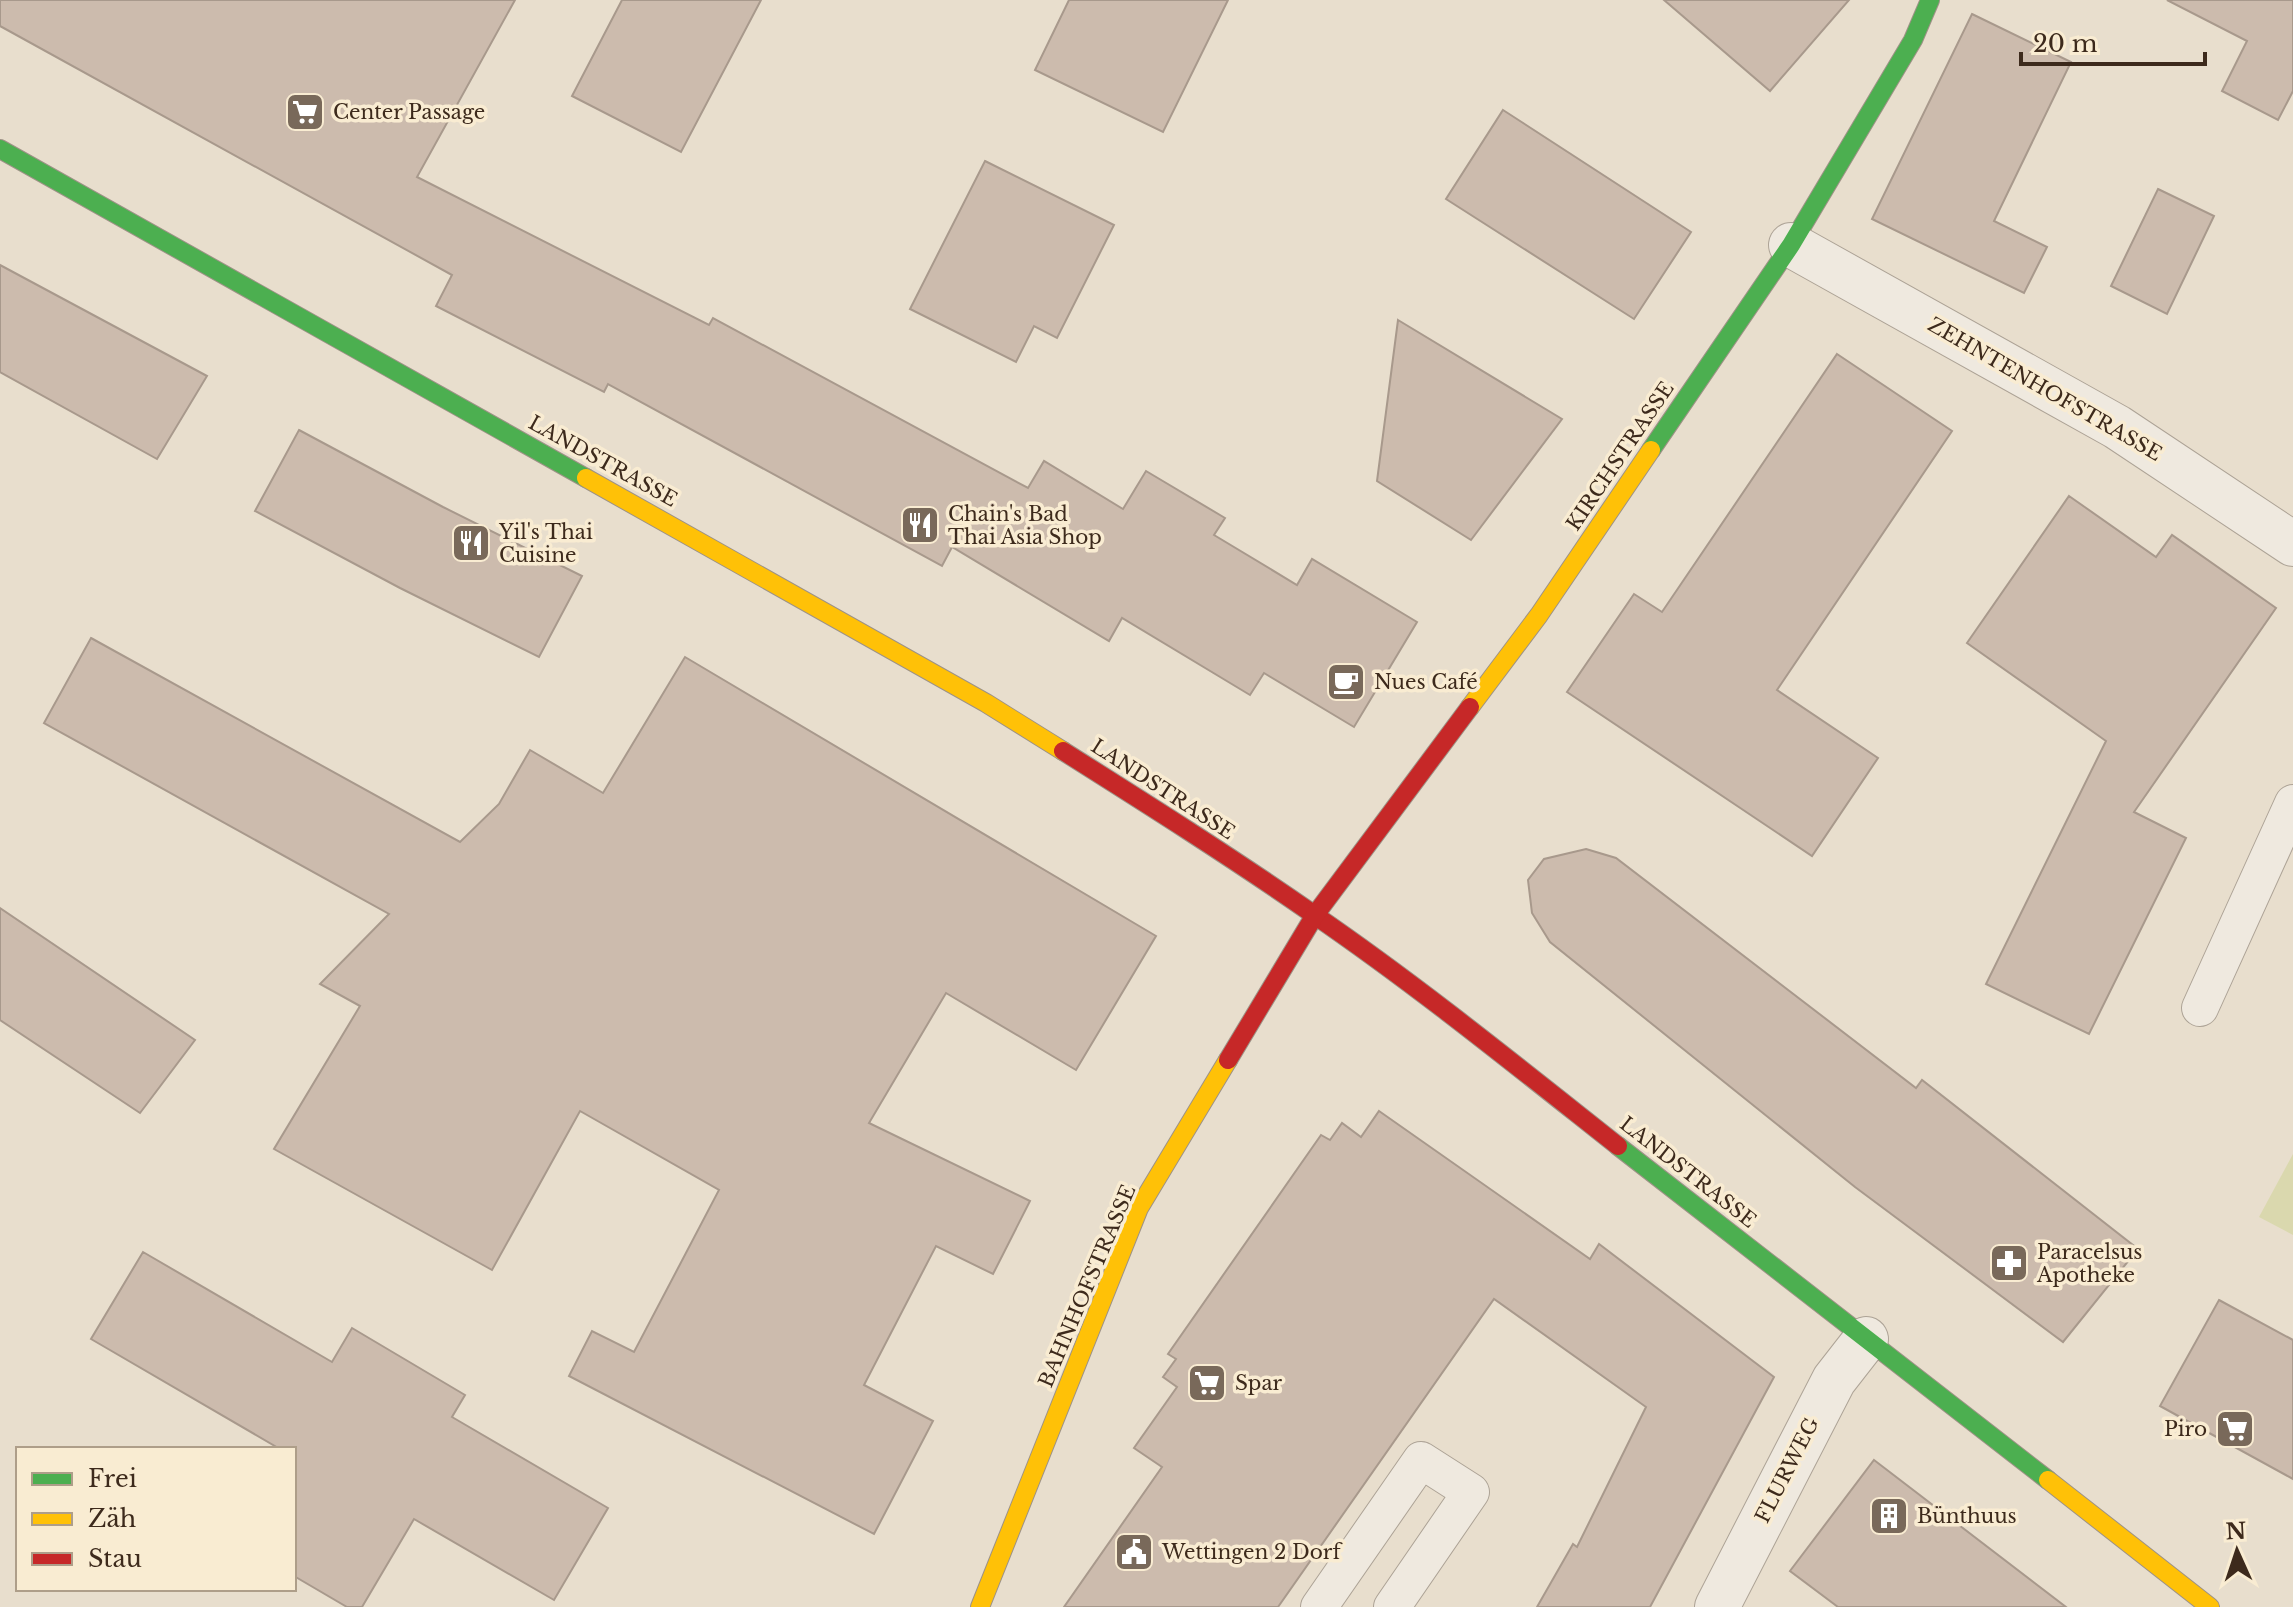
<svg xmlns="http://www.w3.org/2000/svg" width="2293" height="1607" viewBox="0 0 2293 1607" font-family="'Libre Baskerville',serif">
  <style>
    .green { fill: #dad8ae }
    .building { fill: #ccbbad; stroke: #a8998c; stroke-width: 2 }
    .lines { fill: none; stroke-linecap: round; stroke-linejoin: round }
    .lane-casing { stroke: #ada396; stroke-width: 38 }
    .street-casing { stroke: #ada396; stroke-width: 46 }
    .fast-casing { stroke: #9d9286; stroke-width: 20 }
    .slow-casing { stroke: #9d9286; stroke-width: 20 }
    .jam-casing { stroke: #9d9286; stroke-width: 20 }
    .lane { stroke: #efe9df; stroke-width: 36 }
    .street { stroke: #efe9df; stroke-width: 44 }
    .fast { stroke: #4caf50; stroke-width: 18 }
    .slow { stroke: #ffc107; stroke-width: 18 }
    .jam { stroke: #c62828; stroke-width: 18 }
    .labels { text-anchor: middle; stroke-width: 7; stroke-linejoin: round; paint-order: stroke }
    .poi-label { font-size: 20px; fill: #3d2a1c; stroke: #f9ecd2; text-anchor: start }
    .street-label { font-size: 20px; fill: #3d2a1c; stroke: #f9ecd2 }
  </style>
  <rect width="100%" height="100%" fill="#e8decd"/>
  <polygon class="green" points="2293,1154 2293,1235 2259,1217"/>
  <g class="building">
    <polygon points="0,0 515,0 417,177 709,325 713,318 1028,488 1044,461 1123,509 1146,471 1225,518 1214,535 1297,585 1312,559 1417,622 1354,727 1264,673 1250,695 1122,618 1109,641 952,547 942,566 608,384 604,392 436,306 452,275 0,26"/>
    <polygon points="622,0 761,0 681,152 572,96"/>
    <polygon points="1069,0 1228,0 1163,132 1035,70"/>
    <polygon points="1664,0 1849,0 1770,91"/>
    <polygon points="2167,0 2293,0 2293,91 2278,120 2222,91 2247,41"/>
    <polygon points="1972,14 2071,62 1994,221 2047,247 2024,293 1872,219"/>
    <polygon points="1503,110 1691,232 1634,319 1446,199"/>
    <polygon points="985,161 1114,225 1057,338 1034,326 1016,362 910,309"/>
    <polygon points="2158,189 2214,216 2167,314 2111,286"/>
    <polygon points="0,265 207,376 157,459 0,372"/>
    <polygon points="1398,320 1562,419 1471,540 1377,481"/>
    <polygon points="1837,354 1952,431 1777,690 1878,758 1812,856 1567,692 1634,594 1662,612"/>
    <polygon points="299,430 443,507 582,576 539,657 400,588 255,511"/>
    <polygon points="2069,496 2156,557 2172,535 2276,608 2134,812 2186,838 2089,1034 1986,984 2106,741 1967,643"/>
    <polygon points="91,638 460,842 499,804 530,750 603,793 685,657 1156,936 1076,1070 946,993 869,1123 1030,1201 993,1274 936,1246 864,1385 933,1421 874,1534 569,1376 592,1331 634,1352 719,1190 580,1111 492,1270 274,1149 360,1006 320,984 389,914 44,723"/>
    <polygon points="1586,849 1616,858 1916,1088 1922,1080 2138,1249 2063,1342 1855,1187 1550,942 1532,913 1528,880 1544,859"/>
    <polygon points="0,908 195,1040 140,1113 0,1020"/>
    <polygon points="1379,1111 1590,1259 1599,1244 1774,1377 1650,1607 1537,1607 1573,1544 1577,1547 1646,1407 1494,1299 1278,1607 1064,1607 1162,1467 1134,1448 1177,1387 1163,1377 1176,1359 1168,1354 1321,1135 1330,1140 1342,1123 1361,1137"/>
    <polygon points="143,1252 332,1362 352,1328 465,1395 452,1417 608,1508 554,1600 414,1519 362,1607 347,1607 294,1576 294,1449 280,1449 91,1339"/>
    <polygon points="2219,1300 2293,1340 2293,1479 2160,1406"/>
    <polygon points="1874,1460 2066,1607 1838,1607 1790,1571"/>
  </g>
  <g class="lines">
    <g class="lane-casing">
      <g id="lane">
        <polyline points="2200,1008 2293,803"/>
        <polyline points="1319,1607 1421,1460 1471,1492 1392,1607"/>
      </g>
    </g>
    <g class="street-casing">
      <g id="street">
        <polyline points="1791,245 2117,427 2293,544"/>
        <polyline points="1717,1607 1834,1380 1866,1339"/>
      </g>
    </g>
    <g class="fast-casing">
      <g id="fast">
        <polyline points="0,149 586,478"/>
        <polyline points="1651,450 1791,245 1913,40 1930,0"/>
        <polyline points="1618,1146 2048,1480"/>
      </g>
    </g>
    <g class="slow-casing">
      <g id="slow">
        <polyline points="586,478 986,703 1063,751"/>
        <polyline points="1470,707 1539,615 1651,450"/>
        <polyline points="2048,1480 2210,1607"/>
        <polyline points="980,1607 1139,1208 1228,1060"/>
      </g>
    </g>
    <g class="jam-casing">
      <g id="jam">
        <path d="M1063,751C1147,804 1231,857 1313,914C1418,986 1518,1067 1618,1146"/>
        <polyline points="1228,1060 1315,915 1470,707"/>
      </g>
    </g>
    <use href="#lane" class="lane"/>
    <use href="#street" class="street"/>
    <use href="#fast" class="fast"/>
    <use href="#slow" class="slow"/>
    <use href="#jam" class="jam"/>
  </g>
  <defs>
    <g id="supermarket-square" transform="scale(2)"><rect x="-9" y="-9" width="18" height="18" rx="4" fill="#79695a" stroke="#f9ecd2"/><path d="M-6-5.5h2.5l.6 2H6L4.5 2H-2.5L-4.4-4H-6ZM-1.5 3.2a1.3 1.3 0 1 0 .1 0ZM3 3.2a1.3 1.3 0 1 0 .1 0Z" fill="#fff"/></g>
    <g id="restaurant-square" transform="scale(2)"><rect x="-9" y="-9" width="18" height="18" rx="4" fill="#79695a" stroke="#f9ecd2"/><path d="M-5-6h1v4h1v-4h1v4h1v-4h1v5L-1.5 .5V6h-2V.5L-5-1ZM5-6V6H3V1.5H1.5Q1.5-4 5-6Z" fill="#fff"/></g>
    <g id="cafe-square" transform="scale(2)"><rect x="-9" y="-9" width="18" height="18" rx="4" fill="#79695a" stroke="#f9ecd2"/><path d="M-5.5-4.5H6V0H3Q3 3.5 0 3.5H-2.5Q-5.5 3.5-5.5 0ZM3-3.2v2h1.7v-2ZM-6 4.5H4V6H-6Z" fill="#fff"/></g>
    <g id="pharmacy-square" transform="scale(2)"><rect x="-9" y="-9" width="18" height="18" rx="4" fill="#79695a" stroke="#f9ecd2"/><path d="M-2-6h4v4h4v4h-4v4h-4v-4h-4v-4h4Z" fill="#fff"/></g>
    <g id="building-square" transform="scale(2)"><rect x="-9" y="-9" width="18" height="18" rx="4" fill="#79695a" stroke="#f9ecd2"/><path d="M-4-6H4V6H1V3H-1V6H-4ZM-2.5-4.3h1.7v1.8h-1.7ZM.8-4.3h1.7v1.8H.8ZM-2.5-1h1.7V.8h-1.7ZM.8-1h1.7V.8H.8Z" fill="#fff"/></g>
    <g id="civic-square" transform="scale(2)"><rect x="-9" y="-9" width="18" height="18" rx="4" fill="#79695a" stroke="#f9ecd2"/><path d="M-.6-6.5H3V-4.5H.6V-3L4-1V1h2V6H-6V1h2V-1L-.6-3ZM-1.2 2.5V6h2.4V2.5Z" fill="#fff"/></g>
  </defs>
  <g fill-rule="evenodd">
    <use href="#supermarket-square" x="305" y="112"/>
    <use href="#restaurant-square" x="920" y="525"/>
    <use href="#restaurant-square" x="471" y="543"/>
    <use href="#cafe-square" x="1346" y="682"/>
    <use href="#pharmacy-square" x="2009" y="1263"/>
    <use href="#supermarket-square" x="1207" y="1383"/>
    <use href="#supermarket-square" x="2235" y="1429"/>
    <use href="#building-square" x="1889" y="1516"/>
    <use href="#civic-square" x="1134" y="1552"/>
  </g>
  <g class="labels">
    <g class="poi-label">
      <text x="333" y="119">Center Passage</text>
      <text x="948" y="521">Chain's Bad<tspan x="948" dy="23">Thai Asia Shop</tspan></text>
      <text x="499" y="539">Yil's Thai<tspan x="499" dy="23">Cuisine</tspan></text>
      <text x="1374" y="689">Nues Café</text>
      <text x="2037" y="1259">Paracelsus<tspan x="2037" dy="23">Apotheke</tspan></text>
      <text x="1235" y="1390">Spar</text>
      <text x="2207" y="1436" text-anchor="end">Piro</text>
      <text x="1917" y="1523">Bünthuus</text>
      <text x="1162" y="1559">Wettingen 2 Dorf</text>
    </g>
    <g class="street-label">
      <text transform="translate(2045 389) rotate(30)" y="7">ZEHNTENHOFSTRASSE</text>
      <text transform="translate(1620 456) rotate(-56)" y="7">KIRCHSTRASSE</text>
      <text transform="translate(603 461) rotate(29)" y="7">LANDSTRASSE</text>
      <text transform="translate(1163 789) rotate(33)" y="7">LANDSTRASSE</text>
      <text transform="translate(1688 1172) rotate(38)" y="7">LANDSTRASSE</text>
      <text transform="translate(1087 1286) rotate(-67)" y="7">BAHNHOFSTRASSE</text>
      <text transform="translate(1787 1470) rotate(-63)" y="7">FLURWEG</text>
    </g>
  </g>
  <rect x="16" y="1447" width="280" height="144" fill="#f9ecd2" stroke="#ae9e89" stroke-width="2"/>
  <rect x="32" y="1473" width="40" height="12" fill="#4caf50" stroke="#ae9e89" stroke-width="2"/>
  <text x="88" y="1487" font-size="24" fill="#3d2a1c">Frei</text>
  <rect x="32" y="1513" width="40" height="12" fill="#ffc107" stroke="#ae9e89" stroke-width="2"/>
  <text x="88" y="1527" font-size="24" fill="#3d2a1c">Zäh</text>
  <rect x="32" y="1553" width="40" height="12" fill="#c62828" stroke="#ae9e89" stroke-width="2"/>
  <text x="88" y="1567" font-size="24" fill="#3d2a1c">Stau</text>
  <g transform="translate(2237 1551) rotate(357)" stroke="#f9ecd2" stroke-width="6" paint-order="stroke">
  <path d="M0-6L14 30L0 20L-14 30Z" fill="#3d2a1c"/>
  <text y="-12" font-size="22" font-weight="bold" text-anchor="middle" fill="#3d2a1c">N</text>
  </g>
  <path d="M2021 52v12h184v-12" fill="none" stroke="#3d2a1c" stroke-width="4"/>
  <text x="2033" y="52" font-size="24" fill="#3d2a1c" stroke="#f9ecd2" stroke-width="6" paint-order="stroke">20 m</text>
</svg>
